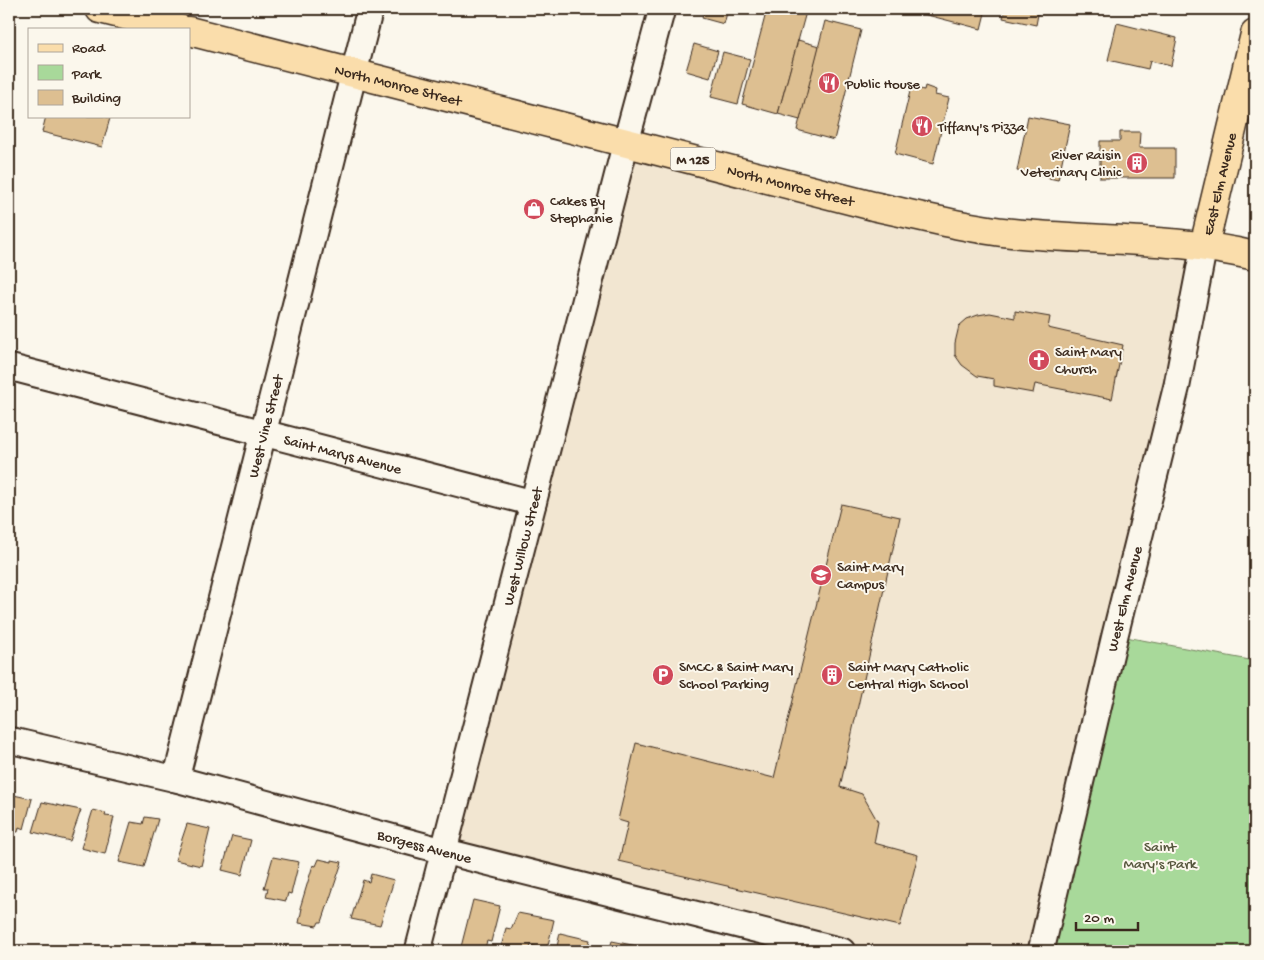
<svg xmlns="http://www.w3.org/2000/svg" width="1264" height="960" viewBox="0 0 1264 960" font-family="'Gochi Hand',sans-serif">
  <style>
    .built { fill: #f2e6d1 }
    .green { fill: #a8d99a; stroke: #72825c }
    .building { fill: #ddbf91; stroke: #3b2a1e }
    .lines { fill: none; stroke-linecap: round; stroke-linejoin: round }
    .minor-casing { stroke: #3b2a1e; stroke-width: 29 }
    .major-casing { stroke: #3b2a1e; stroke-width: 31 }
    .minor { stroke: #fbf7ec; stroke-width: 25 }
    .major { stroke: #faddab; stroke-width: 28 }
    .labels { text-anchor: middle; stroke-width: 4; stroke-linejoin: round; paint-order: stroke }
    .shield { fill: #fbf7ec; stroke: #75685c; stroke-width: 1 }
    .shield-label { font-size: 14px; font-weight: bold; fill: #3b2a1e }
    .poi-label { font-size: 15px; fill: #3b2a1e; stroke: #fbf7ec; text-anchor: start }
    .street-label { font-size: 15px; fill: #3b2a1e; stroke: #fbf7ec }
    .park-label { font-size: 15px; fill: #56563d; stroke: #fbf7ec }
  </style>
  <rect width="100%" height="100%" fill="#fbf7ec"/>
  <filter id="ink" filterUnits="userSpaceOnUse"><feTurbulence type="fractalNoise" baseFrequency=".02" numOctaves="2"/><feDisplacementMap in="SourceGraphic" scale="10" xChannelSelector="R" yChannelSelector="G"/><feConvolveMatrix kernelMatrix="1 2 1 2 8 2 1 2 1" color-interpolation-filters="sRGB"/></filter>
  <g filter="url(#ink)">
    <polygon class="built" points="626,142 873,206 1204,246 1040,951 842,951 443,851"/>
    <polygon class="green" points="1115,635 1255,661 1255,951 1041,951"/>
    <g class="building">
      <polygon points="705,9 728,9 724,24 702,18"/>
      <polygon points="767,9 795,9 806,12 778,114 742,104"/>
      <polygon points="904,9 986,9 981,29"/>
      <polygon points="1005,9 1039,9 1036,25 1003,18"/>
      <polygon points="825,21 861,30 834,140 797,130"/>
      <polygon points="1117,23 1177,38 1171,66 1150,61 1148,69 1108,60"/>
      <polygon points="798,40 819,46 800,120 778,114"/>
      <polygon points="694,44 718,51 710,78 686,71"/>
      <polygon points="723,52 750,59 738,104 711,97"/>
      <polygon points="925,86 936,90 935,95 949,98 933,164 895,154 911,87 924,90"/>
      <polygon points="46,116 104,116 110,118 102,147 42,132"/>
      <polygon points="1028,116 1070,124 1058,180 1017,171"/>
      <polygon points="1120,132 1140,132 1139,148 1175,148 1175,178 1100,178 1100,141 1120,141"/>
      <polygon points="1015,311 1050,317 1048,328 1123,345 1112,399 1035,384 1033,393 994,386 994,379 977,376 962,365 955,355 955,343 959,326 967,319 978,315 990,313 1015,318"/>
      <polygon points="841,504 900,517 840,787 862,794 878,822 874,843 918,855 900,926 619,861 628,823 618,820 636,743 774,778"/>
      <polygon points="9,794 32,799 24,829 19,827 18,832 9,831"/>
      <polygon points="42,802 81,810 70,841 33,832"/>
      <polygon points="93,810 106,813 105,816 114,817 105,854 81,848"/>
      <polygon points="145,817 158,819 144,867 119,862 131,822 143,824"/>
      <polygon points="187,824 210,829 201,866 175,860"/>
      <polygon points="232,836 251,840 242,875 222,870"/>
      <polygon points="273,857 299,862 291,894 288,893 286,901 266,897 268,888 264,888"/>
      <polygon points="319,859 332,862 332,860 342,862 322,922 319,922 317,926 299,923 302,908 300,908 313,865 316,866"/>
      <polygon points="371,874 394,880 380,925 351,919 363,880 369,882"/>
      <polygon points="473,900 500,906 491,942 487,941 484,951 461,947"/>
      <polygon points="518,913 554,920 547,949 531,945 529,951 500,951 506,928 511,929"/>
      <polygon points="560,933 590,940 587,951 556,951"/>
      <polygon points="612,941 637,946 636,951 609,951"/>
    </g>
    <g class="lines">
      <g class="minor-casing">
        <g id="minor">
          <path id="s1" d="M9,367L533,503"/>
          <path id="s2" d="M9,740L176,779L443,851L842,951"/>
          <path id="s3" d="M176,779L370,9"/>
          <path id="s4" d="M418,951L626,142L662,9"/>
          <path id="s5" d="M1041,951L1115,635L1177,385L1204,246"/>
        </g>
      </g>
      <g class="major-casing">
        <g id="major">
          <polyline points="100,9 180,29"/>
          <path id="s6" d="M189,31L873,206C919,216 965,228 1012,233C1093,241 1176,237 1255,256"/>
          <path id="s7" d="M1204,246L1255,34"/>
        </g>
      </g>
      <use href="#minor" class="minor"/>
      <use href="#major" class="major"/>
    </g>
  </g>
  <defs>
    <g id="restaurant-disc" transform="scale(1.125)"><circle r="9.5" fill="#d1495b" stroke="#fbf7ec"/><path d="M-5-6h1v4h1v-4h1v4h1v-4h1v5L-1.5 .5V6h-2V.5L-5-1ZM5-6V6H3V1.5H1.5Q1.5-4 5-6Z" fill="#fff"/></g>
    <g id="building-disc" transform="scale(1.125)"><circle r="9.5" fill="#d1495b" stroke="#fbf7ec"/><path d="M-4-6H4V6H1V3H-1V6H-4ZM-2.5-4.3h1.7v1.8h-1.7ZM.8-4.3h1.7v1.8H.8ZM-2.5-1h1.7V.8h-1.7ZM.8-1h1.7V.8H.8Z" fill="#fff"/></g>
    <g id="shop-disc" transform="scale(1.125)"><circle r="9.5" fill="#d1495b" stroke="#fbf7ec"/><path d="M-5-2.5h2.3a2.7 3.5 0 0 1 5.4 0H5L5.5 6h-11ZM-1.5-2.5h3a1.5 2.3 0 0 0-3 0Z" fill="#fff"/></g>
    <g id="church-disc" transform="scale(1.125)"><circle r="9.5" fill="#d1495b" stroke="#fbf7ec"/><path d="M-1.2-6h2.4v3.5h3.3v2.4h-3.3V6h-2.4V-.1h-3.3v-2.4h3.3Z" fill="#fff"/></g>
    <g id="school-disc" transform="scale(1.125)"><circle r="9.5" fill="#d1495b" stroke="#fbf7ec"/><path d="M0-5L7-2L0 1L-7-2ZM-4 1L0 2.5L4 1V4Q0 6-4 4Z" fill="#fff"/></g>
    <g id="parking-disc" transform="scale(1.125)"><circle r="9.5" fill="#d1495b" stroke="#fbf7ec"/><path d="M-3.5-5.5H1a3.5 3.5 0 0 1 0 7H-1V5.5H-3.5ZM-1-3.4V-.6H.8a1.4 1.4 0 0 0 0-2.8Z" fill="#fff"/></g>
  </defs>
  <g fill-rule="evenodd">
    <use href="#restaurant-disc" x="829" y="83"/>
    <use href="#restaurant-disc" x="922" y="126"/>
    <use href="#building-disc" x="1137" y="163"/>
    <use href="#shop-disc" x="534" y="209"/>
    <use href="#church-disc" x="1039" y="360"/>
    <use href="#school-disc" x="821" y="575"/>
    <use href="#parking-disc" x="663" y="675"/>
    <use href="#building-disc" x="832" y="675"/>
  </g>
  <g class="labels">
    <rect class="shield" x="670.5" y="147.5" width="45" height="23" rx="4"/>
    <g class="shield-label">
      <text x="693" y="164">M 125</text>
    </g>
    <g class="poi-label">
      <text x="845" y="88">Public House</text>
      <text x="938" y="131">Tiffany's Pizza</text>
      <text x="1121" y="159" text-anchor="end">River Raisin<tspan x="1121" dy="17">Veterinary Clinic</tspan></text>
      <text x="550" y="205">Cakes By<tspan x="550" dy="17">Stephanie</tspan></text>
      <text x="1055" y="356">Saint Mary<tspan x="1055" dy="17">Church</tspan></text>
      <text x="837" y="571">Saint Mary<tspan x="837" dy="17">Campus</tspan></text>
      <text x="679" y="671">SMCC &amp; Saint Mary<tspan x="679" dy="17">School Parking</tspan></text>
      <text x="848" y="671">Saint Mary Catholic<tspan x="848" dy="17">Central High School</tspan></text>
    </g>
    <g class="street-label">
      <text dy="5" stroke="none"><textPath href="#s6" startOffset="216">North Monroe Street</textPath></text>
      <text dy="5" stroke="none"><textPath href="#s7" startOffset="64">East Elm Avenue</textPath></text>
      <text dy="5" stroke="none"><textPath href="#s6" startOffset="621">North Monroe Street</textPath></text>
      <text dy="5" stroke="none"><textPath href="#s3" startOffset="364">West Vine Street</textPath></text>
      <text dy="5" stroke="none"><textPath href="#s1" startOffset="345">Saint Marys Avenue</textPath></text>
      <text dy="5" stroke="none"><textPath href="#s4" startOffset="418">West Willow Street</textPath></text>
      <text dy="5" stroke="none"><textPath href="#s5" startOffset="362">West Elm Avenue</textPath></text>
      <text dy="5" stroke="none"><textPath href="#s2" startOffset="429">Borgess Avenue</textPath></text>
    </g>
    <g class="park-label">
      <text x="1160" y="851">Saint<tspan x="1160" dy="17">Mary's Park</tspan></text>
    </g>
  </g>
  <rect width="1264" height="960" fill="none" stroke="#fbf7ec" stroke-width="30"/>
  <rect x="15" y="15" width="1234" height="930" fill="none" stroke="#3b2a1e" stroke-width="2" filter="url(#ink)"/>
  <rect x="28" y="28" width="162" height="90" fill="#fbf7ec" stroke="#aea59a"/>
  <rect x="38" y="44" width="25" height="8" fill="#faddab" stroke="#aea59a"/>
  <text x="72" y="52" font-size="15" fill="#3b2a1e">Road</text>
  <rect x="38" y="65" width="25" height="15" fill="#a8d99a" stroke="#aea59a"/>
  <text x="72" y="78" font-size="15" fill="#3b2a1e">Park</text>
  <rect x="38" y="90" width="25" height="15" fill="#ddbf91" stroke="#aea59a"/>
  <text x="72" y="102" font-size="15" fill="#3b2a1e">Building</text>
  <path d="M1076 922v8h62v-8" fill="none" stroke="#3b2a1e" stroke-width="2.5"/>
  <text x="1084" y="922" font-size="15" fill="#3b2a1e" stroke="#fbf7ec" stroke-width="4" paint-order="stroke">20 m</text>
</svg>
